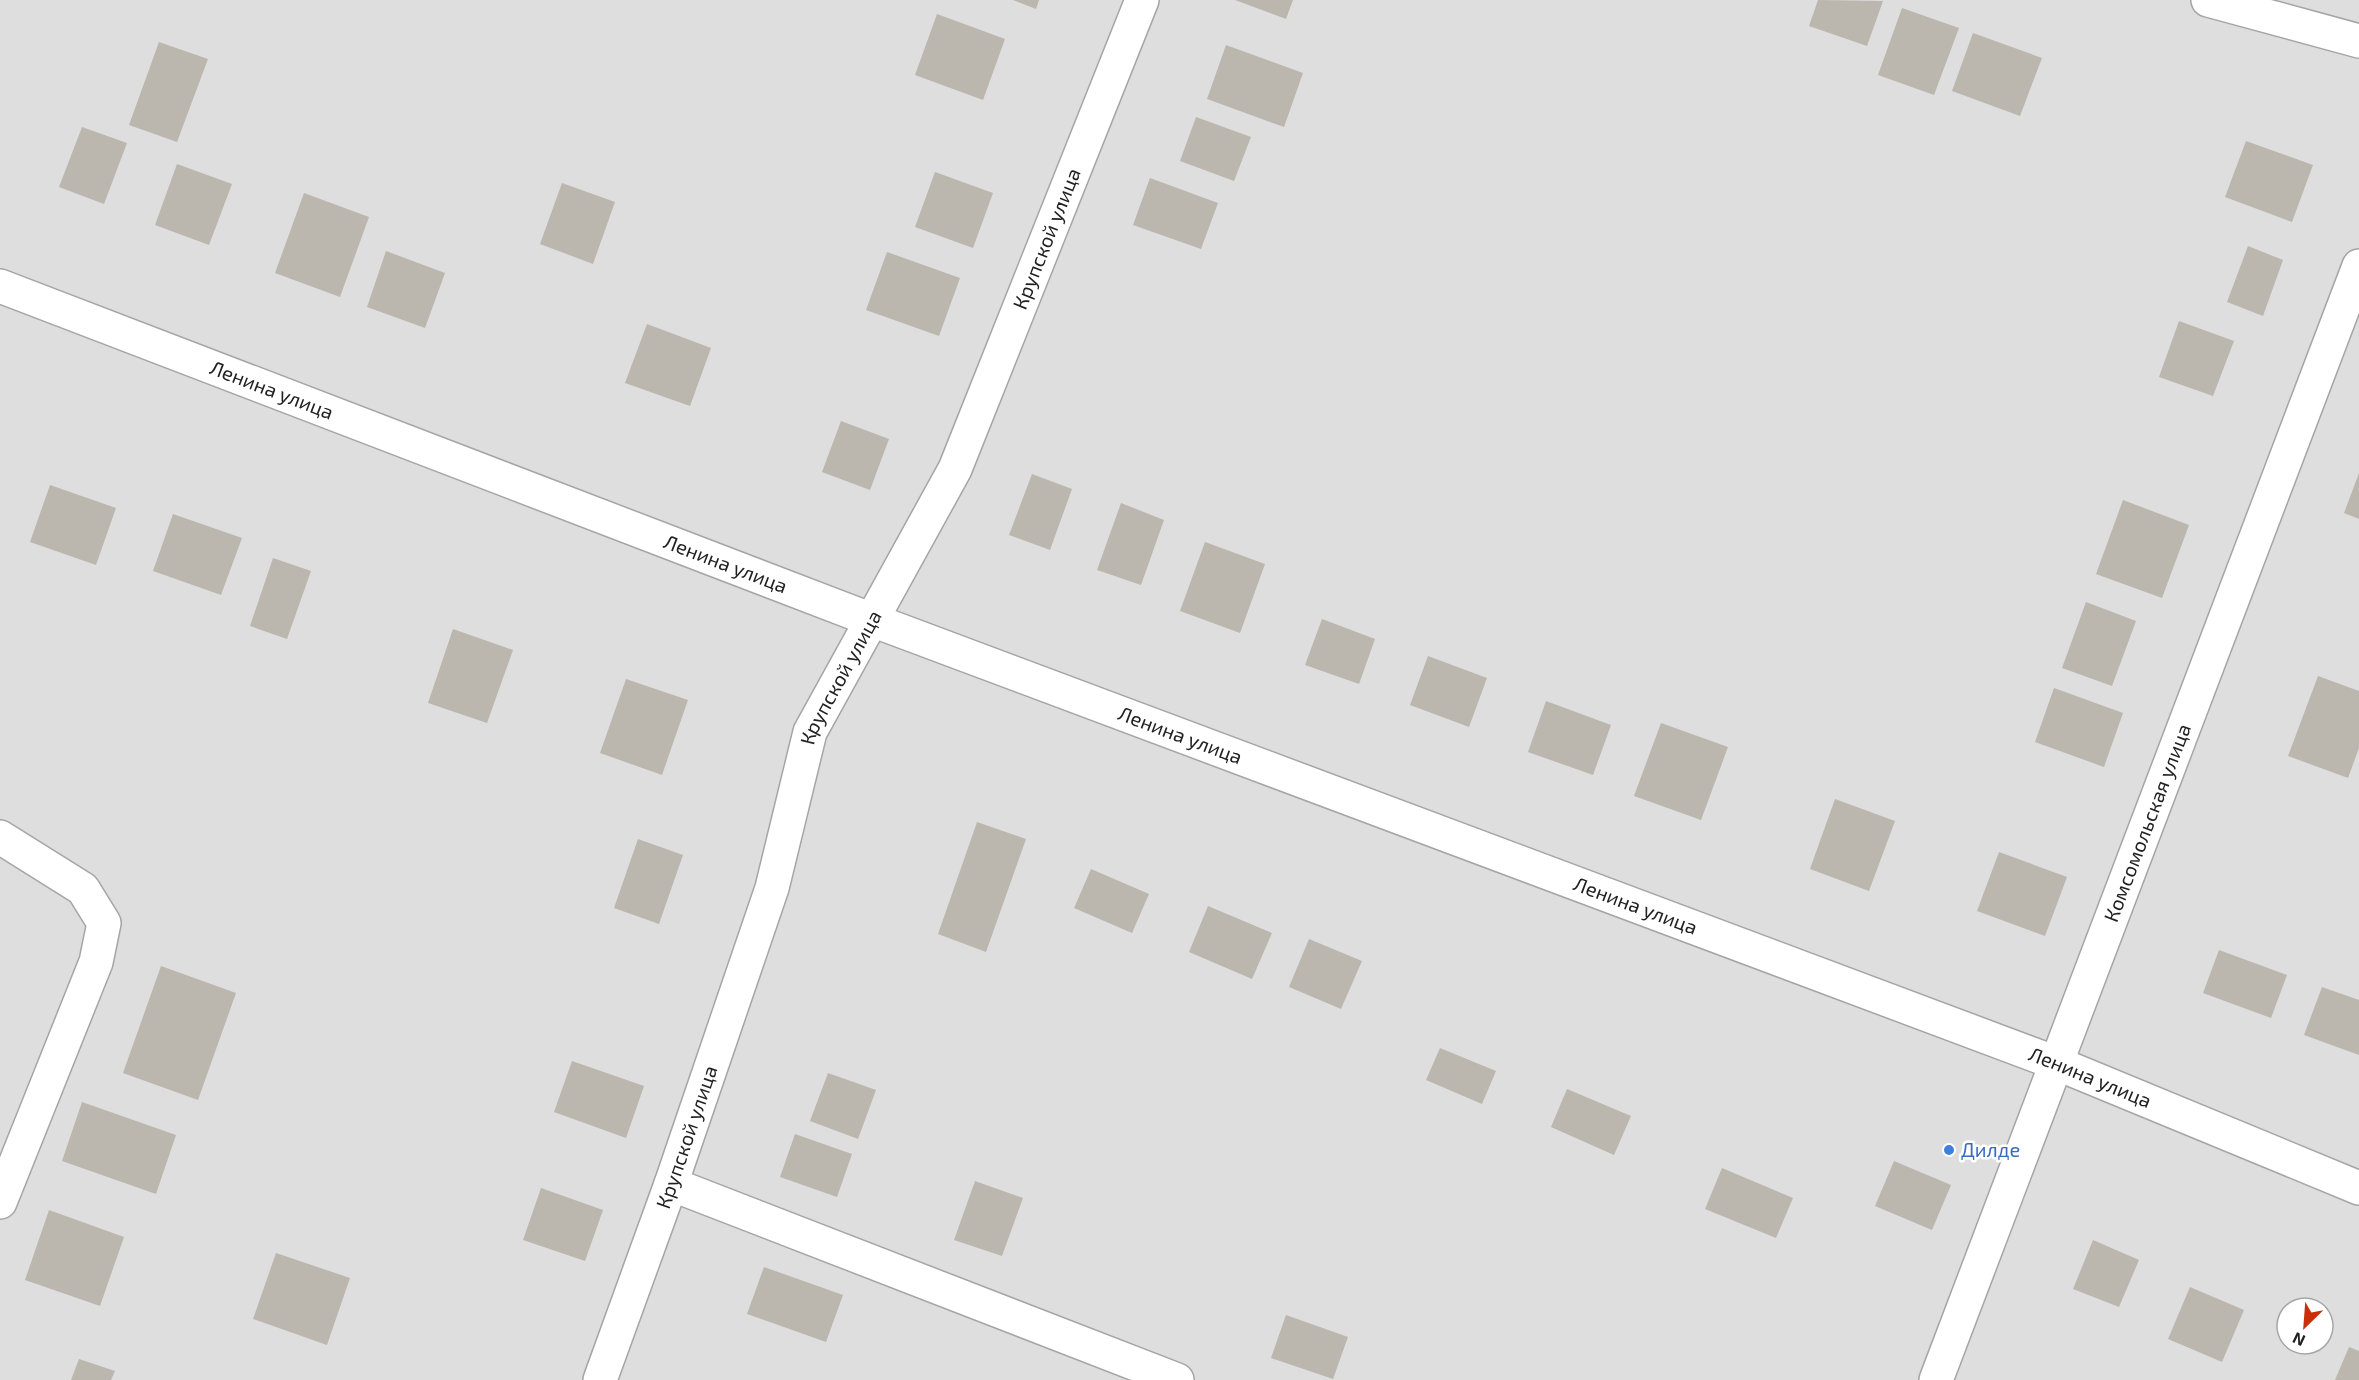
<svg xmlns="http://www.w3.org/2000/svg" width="2359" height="1380" viewBox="0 0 2359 1380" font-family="'Exo 2',sans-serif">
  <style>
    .residential { fill: #dfdede; fill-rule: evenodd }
    .building { fill: #bbb6ae }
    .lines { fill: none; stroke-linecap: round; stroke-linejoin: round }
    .minor-casing { stroke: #a5a5a5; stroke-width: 36 }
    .minor { stroke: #fff; stroke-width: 33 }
    .shop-dot { fill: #3f7fe0; stroke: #fff; stroke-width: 2 }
    .labels { text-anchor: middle; stroke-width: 5; stroke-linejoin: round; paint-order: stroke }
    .street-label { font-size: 20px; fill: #212121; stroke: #fff }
    .shop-label { font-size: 20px; fill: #366cbe; stroke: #fff; text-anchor: start }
  </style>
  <rect width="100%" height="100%" fill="#f1f0e8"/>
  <path class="residential" d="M0,0H2359V1380H0ZM2287,1308H2323V1344H2287Z"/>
  <g class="building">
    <polygon points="1013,0 1039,0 1036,9"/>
    <polygon points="1235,0 1293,0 1286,19"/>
    <polygon points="1818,0 1883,1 1867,46 1809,26"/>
    <polygon points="1902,8 1959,28 1934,95 1878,75"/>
    <polygon points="937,14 1005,39 983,100 915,75"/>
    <polygon points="1973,33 2042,58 2020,116 1952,91"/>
    <polygon points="159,42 208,59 177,142 129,125"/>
    <polygon points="1226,45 1303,73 1284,127 1207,99"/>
    <polygon points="1196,117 1251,137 1234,181 1180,161"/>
    <polygon points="82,127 127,143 104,204 59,187"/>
    <polygon points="2246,141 2313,165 2292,222 2225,197"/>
    <polygon points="177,164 232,184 209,245 155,225"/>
    <polygon points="935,172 993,193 973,248 915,227"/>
    <polygon points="1150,178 1218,203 1201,249 1133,225"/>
    <polygon points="562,183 615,202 593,264 540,244"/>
    <polygon points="304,193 369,217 340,297 275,273"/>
    <polygon points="2248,246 2283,260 2263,316 2227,302"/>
    <polygon points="386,251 445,273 425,328 367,307"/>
    <polygon points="887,252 960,278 939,336 866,310"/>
    <polygon points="2179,321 2234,341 2213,396 2159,377"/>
    <polygon points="647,324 711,348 690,406 625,383"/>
    <polygon points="841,421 889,439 870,490 822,472"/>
    <polygon points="2359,473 2359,519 2344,513"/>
    <polygon points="1032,474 1072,489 1050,550 1009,535"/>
    <polygon points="50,485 116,508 96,565 30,542"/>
    <polygon points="2123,500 2189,525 2162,598 2096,574"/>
    <polygon points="1121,503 1164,520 1141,585 1097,570"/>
    <polygon points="173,514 242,538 221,595 153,571"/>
    <polygon points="1205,542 1265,564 1240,633 1180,611"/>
    <polygon points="273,558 311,571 287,639 250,626"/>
    <polygon points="2086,602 2136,621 2112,686 2062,668"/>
    <polygon points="1322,619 1375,639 1359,684 1305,665"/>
    <polygon points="453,629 513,650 487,723 428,703"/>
    <polygon points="1428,656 1487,678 1469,727 1410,705"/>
    <polygon points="2318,676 2359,691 2359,748 2348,778 2288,756"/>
    <polygon points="626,679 688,700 662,775 600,753"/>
    <polygon points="2054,688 2123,713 2104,767 2035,742"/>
    <polygon points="1546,701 1611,725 1593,775 1528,752"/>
    <polygon points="1661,723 1728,747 1701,820 1634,796"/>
    <polygon points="1835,799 1895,821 1869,891 1810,869"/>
    <polygon points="977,822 1026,839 986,952 938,934"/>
    <polygon points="638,839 683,855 659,924 614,908"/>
    <polygon points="1999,852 2067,877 2045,936 1977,911"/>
    <polygon points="1091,869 1149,894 1132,933 1074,908"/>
    <polygon points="1208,906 1272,933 1252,979 1189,952"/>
    <polygon points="1309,939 1362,961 1341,1009 1289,987"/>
    <polygon points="2219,950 2287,975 2271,1018 2203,993"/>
    <polygon points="161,966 236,993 198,1100 123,1073"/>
    <polygon points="2322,987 2359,1000 2359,1055 2304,1035"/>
    <polygon points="1440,1048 1496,1071 1482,1104 1426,1080"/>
    <polygon points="572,1061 644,1086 626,1138 554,1112"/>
    <polygon points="828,1073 876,1090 858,1139 810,1121"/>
    <polygon points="1567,1089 1631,1116 1614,1155 1551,1127"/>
    <polygon points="82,1102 176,1135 156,1194 62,1161"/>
    <polygon points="795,1134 852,1154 837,1197 780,1177"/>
    <polygon points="1894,1161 1951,1185 1932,1230 1875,1206"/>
    <polygon points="1722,1168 1793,1198 1776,1238 1705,1209"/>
    <polygon points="975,1181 1023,1198 1002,1256 954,1240"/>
    <polygon points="541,1188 603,1210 585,1261 523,1240"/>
    <polygon points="49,1210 124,1237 100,1306 25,1280"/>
    <polygon points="2093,1240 2139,1260 2119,1307 2073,1289"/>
    <polygon points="276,1253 350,1278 327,1345 253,1319"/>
    <polygon points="764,1267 843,1295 826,1342 747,1314"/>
    <polygon points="2190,1287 2244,1310 2222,1362 2168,1339"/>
    <polygon points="1286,1315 1348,1337 1333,1379 1271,1358"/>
    <polygon points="2349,1347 2359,1351 2359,1380 2335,1380"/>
    <polygon points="79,1359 115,1371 111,1380 71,1380"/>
  </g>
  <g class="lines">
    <g class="minor-casing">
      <g id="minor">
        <polyline points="2208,0 2359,41"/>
        <path id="s1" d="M0,286L872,620L2056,1063L2359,1188"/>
        <polyline points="0,837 83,889 104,923 96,962 0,1202"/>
        <polyline points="671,1184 1177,1380"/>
        <path id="s2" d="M600,1380L671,1184L772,888L810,732L955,469L1142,0"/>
        <path id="s3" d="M1936,1380L2359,266"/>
      </g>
    </g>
    <use href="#minor" class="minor"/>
  </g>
  <circle class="shop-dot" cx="1949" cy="1150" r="6"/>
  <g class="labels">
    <g class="street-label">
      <text dy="7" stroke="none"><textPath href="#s2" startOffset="1230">Крупской улица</textPath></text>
      <text dy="7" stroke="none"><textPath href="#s1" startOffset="291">Ленина улица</textPath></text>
      <text dy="7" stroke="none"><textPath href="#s1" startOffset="777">Ленина улица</textPath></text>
      <text dy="7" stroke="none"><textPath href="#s2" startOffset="744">Крупской улица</textPath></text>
      <text dy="7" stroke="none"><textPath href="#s1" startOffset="1263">Ленина улица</textPath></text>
      <text dy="7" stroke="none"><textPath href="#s3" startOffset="596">Комсомольская улица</textPath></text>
      <text dy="7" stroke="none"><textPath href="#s1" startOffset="1749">Ленина улица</textPath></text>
      <text dy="7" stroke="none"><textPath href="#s1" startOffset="2235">Ленина улица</textPath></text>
      <text dy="7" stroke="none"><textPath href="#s2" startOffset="258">Крупской улица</textPath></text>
    </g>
    <g class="shop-label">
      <text x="1961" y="1157">Дилде</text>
    </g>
  </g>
  <g transform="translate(2305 1326) rotate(205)"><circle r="28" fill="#ffffff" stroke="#a6a6a6" stroke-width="1.5"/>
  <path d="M0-4.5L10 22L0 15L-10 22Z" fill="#c93009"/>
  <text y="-9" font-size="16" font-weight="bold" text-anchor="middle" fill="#212121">N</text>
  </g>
</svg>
